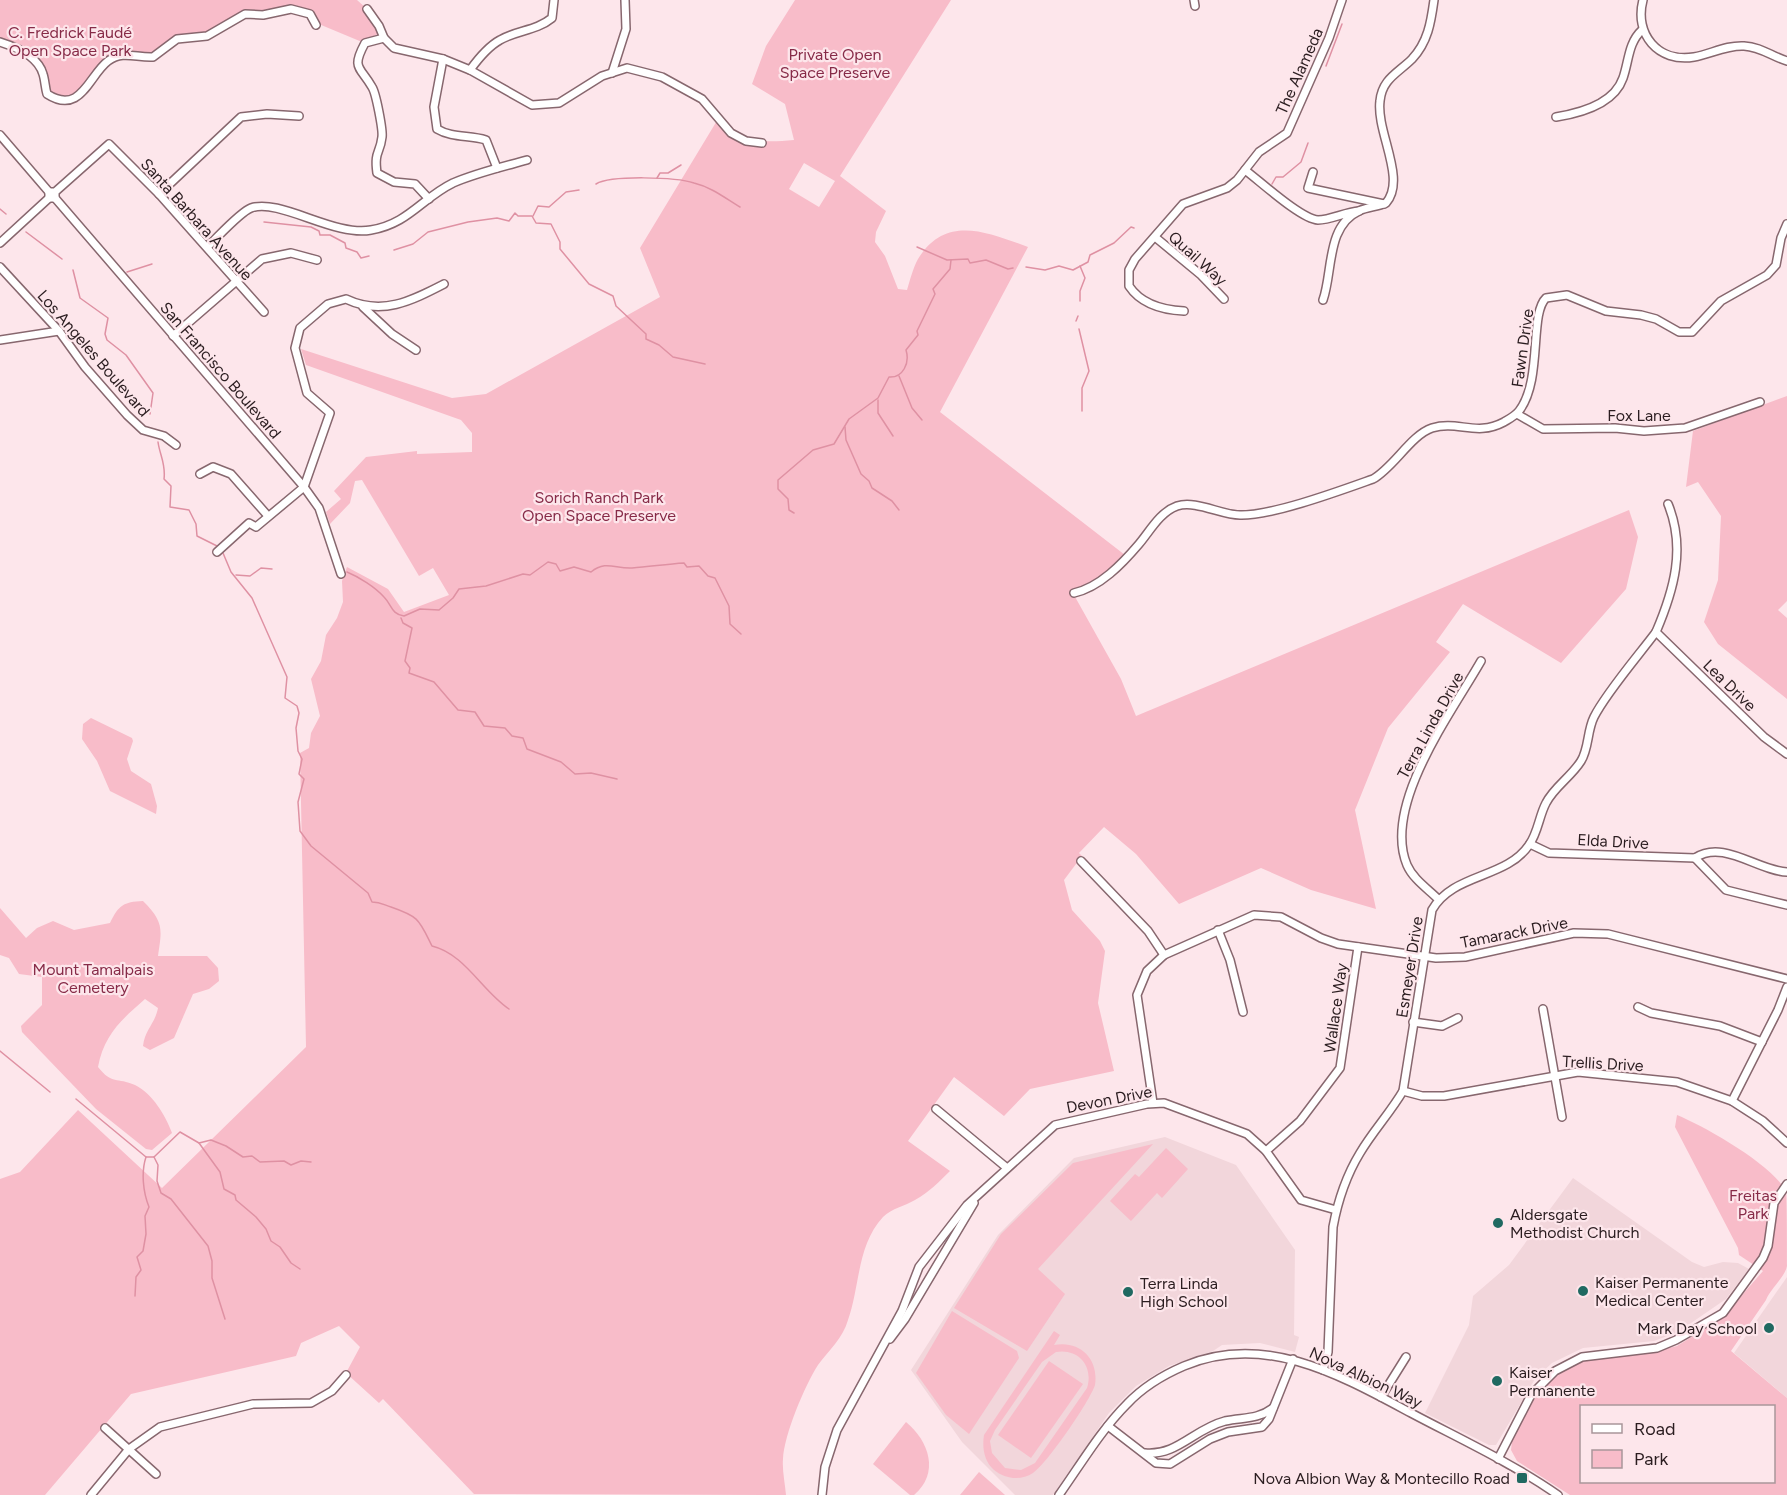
<svg xmlns="http://www.w3.org/2000/svg" width="1787" height="1495" viewBox="0 0 1787 1495" font-family="Figtree,sans-serif">
  <style>
    .built { fill: #f2d6db }
    .green { fill: #f8bcc9; fill-rule: evenodd }
    .lines { fill: none; stroke-linecap: round; stroke-linejoin: round }
    .stream { stroke: #df91a3; stroke-width: 1.5 }
    .minor-casing { stroke: #87676e; stroke-width: 10 }
    .minor { stroke: #fff; stroke-width: 7 }
    .poi-dot { fill: #206961; stroke: #fde6eb; stroke-width: 2 }
    .labels { text-anchor: middle; stroke-width: 4.5; stroke-linejoin: round; paint-order: stroke }
    .park-label { font-size: 16px; fill: #872b48; stroke: #fde6eb }
    .street-label { font-size: 16px; fill: #2b1d20; stroke: #fde6eb }
    .poi-label { font-size: 16px; fill: #2b1d20; stroke: #fde6eb; text-anchor: start }
  </style>
  <rect width="100%" height="100%" fill="#fde6eb"/>
  <g class="built">
    <polygon points="1165,1137 1236,1165 1295,1250 1294,1335 1299,1337 1295,1352 1260,1343 1222,1345 1213,1351 1169,1366 1136,1386 1109,1413 1053,1495 1015,1495 962,1442 911,1370 998,1235 1074,1158"/>
    <polygon points="1573,1178 1692,1262 1704,1267 1723,1262 1738,1263 1749,1269 1726,1299 1678,1332 1654,1341 1583,1348 1552,1363 1535,1379 1496,1445 1489,1445 1425,1413 1469,1325 1473,1296 1509,1265"/>
    <polygon points="1787,1277 1787,1398 1734,1353"/>
  </g>
  <g class="green">
    <path d="M0,0H357L367,9L380,33L362,42L314,22L301,11L250,14L214,33L185,37L153,57L125,53L108,61L89,86L67,100L47,94C41,61 29,55 0,42Z"/>
    <path d="M795,0H951L840,176L886,211L876,232L875,242L885,256L898,289L907,290C910,280 913,268 918,259C946,213 989,233 1028,247L940,412L1125,555L1090,590L1074,595L1121,679L1136,716L1629,510L1638,537L1626,589L1561,663L1463,604L1436,642L1450,652L1388,728L1355,810L1376,909L1311,890L1261,868L1179,904L1136,854L1104,827L1079,853L1082,856L1064,880L1072,910L1100,941L1105,951L1098,1003L1114,1071L1030,1089L1004,1116L954,1077L908,1141L950,1171C939,1182 929,1192 915,1200C905,1206 892,1208 883,1217C857,1245 860,1286 848,1320C843,1338 829,1350 818,1365C805,1385 784,1435 783,1459C782,1470 785,1483 786,1495L474,1494L383,1399L379,1403L346,1373L360,1347L339,1326L301,1343L296,1356L131,1394L45,1495H0V1179L20,1172L78,1110L162,1188L306,1047L300,753L309,748L311,733L320,716L311,679L321,661L326,635L337,618L343,602L342,581L347,567L388,589L404,612L449,595L433,568L419,576L362,480L355,481L350,503L330,524L326,512L341,499L334,491L366,457L417,451V454L472,452V433L461,420L306,365L301,349L452,398L486,394L660,297L640,248L718,119C742,143 762,143 794,140L785,104L752,84L766,46ZM804,163L835,181L819,207L789,189Z"/>
    <polygon points="1787,396 1787,601 1778,610 1787,618 1787,699 1718,644 1704,622 1718,580 1721,516 1698,482 1686,487 1693,431"/>
    <polygon points="91,718 132,738 133,741 127,759 131,771 151,784 157,806 156,814 110,791 97,761 82,739 83,724"/>
    <path d="M143,901C164,922 162,929 158,956H207L218,968L219,981L209,989L193,994L174,1038L150,1050L143,1046C145,1029 155,1024 158,1008L145,999C121,1020 104,1035 98,1067C112,1085 117,1077 135,1085C152,1093 166,1116 172,1133L152,1150L146,1149L96,1109L22,1032L21,1026L42,1005V977L19,974L9,958L0,955V908L26,938L37,928L53,921L74,930L110,923C119,905 123,902 143,901Z"/>
    <path d="M1677,1115C1704,1126 1775,1166 1786,1192C1787,1198 1787,1257 1787,1266C1785,1277 1770,1289 1766,1300L1731,1351L1787,1398V1495H1570L1517,1461L1511,1450L1512,1441L1535,1397L1558,1374L1585,1359L1646,1354L1677,1346L1722,1318L1763,1271L1739,1255L1738,1248L1675,1127ZM1582,1406H1774V1482H1582Z"/>
    <polygon points="1153,1144 1038,1269 1065,1294 1027,1351 954,1308 1001,1234 1073,1163"/>
    <polygon points="1166,1148 1188,1169 1162,1198 1157,1193 1131,1221 1110,1201 1135,1174 1139,1177"/>
    <polygon points="952,1311 1017,1351 1019,1358 969,1434 946,1415 916,1373"/>
    <path d="M1054,1331L1060,1335L1054,1345C1080,1340 1099,1359 1095,1385C1090,1401 1046,1465 1033,1473C1021,1481 1005,1479 994,1470C984,1461 982,1448 984,1435ZM1056,1352C1078,1348 1094,1366 1087,1388L1035,1463L1021,1470L1005,1468L992,1453L990,1441L995,1430L1042,1362Z"/>
    <polygon points="1049,1361 1083,1384 1031,1458 998,1435"/>
    <path d="M906,1422C929,1441 940,1473 914,1495H910L873,1464Z"/>
    <polygon points="979,1472 1005,1495 960,1495"/>
  </g>
  <g class="lines">
    <g class="stream">
      <polyline points="1326,66 1342,24"/>
      <polyline points="657,178 660,173 668,173 681,165"/>
      <path d="M596,184C611,175 676,177 694,183C711,187 725,198 740,207"/>
      <polyline points="1272,184 1276,177 1283,177 1301,162 1308,143"/>
      <polyline points="0,209 6,214"/>
      <polyline points="533,216 538,206 549,207 566,192 579,190"/>
      <polyline points="264,222 311,227 319,231 320,235 330,235 345,243 346,248 357,252 361,258 369,256"/>
      <polyline points="26,232 62,259"/>
      <polyline points="917,247 947,260 968,259 970,263 986,260 1008,269 1013,268"/>
      <polyline points="394,250 413,244 428,232 468,222 497,218 509,221 515,213 518,216 532,216 536,223 551,224 560,242 560,249 589,284 613,296 616,306 646,334 646,339 659,345 673,357 705,364"/>
      <polyline points="1080,266 1085,278 1080,291 1080,301"/>
      <polyline points="1026,267 1045,270 1059,266 1073,270 1088,262 1090,255 1114,243 1131,227 1134,228"/>
      <polyline points="73,270 80,298 108,318 105,334 107,340 126,355 153,393 150,414"/>
      <polyline points="127,272 152,264"/>
      <polyline points="1076,321 1078,316"/>
      <polyline points="1079,329 1089,371 1082,388 1082,411"/>
      <polyline points="899,376 912,408 922,420"/>
      <polyline points="878,400 878,413 893,436"/>
      <polyline points="845,427 846,440 861,474 869,481 872,488 892,501 899,510"/>
      <path d="M158,442C160,456 166,464 164,479L171,486L170,507L189,510L196,524L197,536L217,546"/>
      <path d="M794,513L789,510L788,499L778,489V480L813,450L834,444L849,419L878,398L889,377C903,378 910,363 906,350L918,335L917,331L935,294L933,289L950,269L951,260"/>
      <path d="M223,553L231,572L252,598L287,677L285,698L297,706L299,713L296,728L298,751L302,759L299,774L304,779L298,802L300,831L311,846L368,893L372,902C381,902 384,905 391,907C420,917 419,920 432,946C465,954 482,991 509,1009"/>
      <path d="M347,572C359,577 375,587 384,597C392,605 391,614 404,616L420,609L439,610L453,598L459,589L486,586L523,574L530,575L548,562L556,564L560,571L574,567L591,572C606,560 615,569 632,568C649,567 666,564 684,563L687,567L699,566L708,576L715,578L729,606L730,624L741,634"/>
      <polyline points="236,575 250,576 261,568 272,569"/>
      <polyline points="401,618 403,623 412,628 405,661 410,668 409,673 434,682 458,710 475,712 484,726 505,728 512,736 523,738 527,749 561,762 575,774 591,773 617,779"/>
      <polyline points="0,1051 50,1092"/>
      <polyline points="76,1099 146,1157 154,1157 180,1132 199,1143 211,1140 226,1146 243,1157 252,1156 260,1162 284,1161 291,1165 301,1161 311,1162"/>
      <polyline points="199,1143 220,1172 224,1189 235,1195 236,1200 256,1217 266,1229 271,1241 280,1247 291,1263 300,1269"/>
      <polyline points="154,1157 158,1165 157,1181 161,1193 171,1199 208,1246 212,1261 212,1278 225,1319"/>
      <path d="M135,1296L136,1277L141,1270L137,1257L143,1251L146,1234L145,1216L149,1207C143,1192 141,1172 146,1157"/>
    </g>
    <g class="minor-casing">
      <g id="minor">
        <polyline points="1194,0 1195,6"/>
        <path d="M1643,0C1634,34 1658,63 1694,57C1711,54 1726,45 1744,46C1761,47 1771,56 1787,61"/>
        <polyline points="367,9 379,26 384,38 394,48 443,59 470,70 532,105 559,103 602,76 627,68 662,77 702,99 731,133 746,141 762,143"/>
        <path d="M384,38L365,43C351,69 360,66 372,87C376,93 383,130 382,137C380,154 374,151 377,173L394,182L415,184L429,199"/>
        <path d="M0,42C16,47 38,56 43,74C45,80 45,87 47,94C81,116 89,75 108,61C123,50 136,58 153,57L177,39L207,36L245,14L263,15L291,9L310,14L316,25"/>
        <path d="M443,59L434,107L437,129C452,138 469,135 486,140L497,168"/>
        <path d="M470,70C478,59 489,46 500,40C517,30 536,31 552,18L554,0"/>
        <polyline points="612,73 626,29 625,0"/>
        <path d="M1556,117C1581,113 1614,104 1623,78C1629,61 1628,43 1642,30"/>
        <polyline points="0,135 49,192"/>
        <path d="M1245,170C1261,182 1301,219 1318,220C1331,220 1345,212 1359,211"/>
        <polyline points="1313,172 1308,188 1384,204"/>
        <polyline points="55,192 49,192 49,198 55,198 55,192 109,144 159,194 264,312"/>
        <polyline points="159,194 241,117 267,114 299,116"/>
        <polyline points="55,198 304,487 319,508 341,574"/>
        <polyline points="1155,237 1201,275 1224,299"/>
        <polyline points="0,243 49,198"/>
        <path d="M207,247C217,238 240,212 251,208C280,198 334,237 371,230C408,224 422,198 453,183C476,173 502,167 527,160"/>
        <polyline points="0,267 59,331 85,367 127,415 143,430 164,436 176,445"/>
        <path d="M1323,300C1333,272 1326,226 1359,211C1367,207 1377,207 1386,203C1407,179 1376,132 1380,101C1382,79 1398,73 1412,59C1428,42 1431,22 1434,0"/>
        <polyline points="363,307 392,334 416,350"/>
        <path d="M1184,311C1163,310 1141,304 1129,286V270L1135,259L1183,204L1227,188L1237,180L1259,152L1287,133L1329,38L1342,0"/>
        <polyline points="173,336 262,259 291,253 317,260"/>
        <polyline points="0,340 59,331"/>
        <polyline points="1517,414 1543,429 1615,428 1644,431 1685,428 1760,402"/>
        <polyline points="200,474 213,467 231,474 268,516"/>
        <path d="M217,552L249,523L256,527L304,487L330,413L307,393L295,348L300,328L328,304L346,299C382,316 411,301 444,284"/>
        <path d="M1074,593C1100,587 1122,564 1139,544C1150,531 1160,512 1177,506C1196,500 1221,515 1240,515C1272,516 1342,490 1373,479C1394,467 1411,435 1432,428C1458,420 1476,437 1504,422C1509,419 1515,416 1519,411C1543,380 1529,314 1546,298L1567,295L1606,311L1641,315L1656,319L1679,332H1692L1721,301L1767,275L1776,265L1781,238L1787,224"/>
        <polyline points="1656,632 1764,737 1787,754"/>
        <path d="M1530,844L1549,853L1695,858C1723,839 1758,871 1787,872"/>
        <polyline points="1695,858 1726,890 1787,905"/>
        <polyline points="1081,861 1148,931 1164,955"/>
        <path d="M1438,899C1428,889 1413,879 1407,865C1382,805 1452,712 1481,661"/>
        <polyline points="1218,930 1230,960 1243,1012"/>
        <polyline points="1638,1007 1651,1013 1720,1026 1762,1042"/>
        <polyline points="1543,1009 1562,1117"/>
        <polyline points="1413,1022 1442,1026 1458,1018"/>
        <polyline points="1403,1091 1422,1096 1444,1096 1578,1072 1677,1082 1732,1101 1763,1121 1787,1143"/>
        <polyline points="1732,1101 1778,1010 1787,987"/>
        <polyline points="1153,1103 1137,995 1147,971 1164,955 1254,915 1281,917 1321,938 1338,944 1436,958 1465,957 1574,933 1608,934 1787,979"/>
        <polyline points="936,1109 1007,1168"/>
        <polyline points="1266,1151 1300,1121 1340,1068 1358,947"/>
        <polyline points="890,1339 905,1319 974,1203"/>
        <path d="M1323,1370L1328,1352L1333,1227C1338,1200 1346,1176 1360,1153C1373,1131 1390,1113 1403,1091L1432,910C1453,873 1506,879 1529,845C1538,833 1539,816 1546,803C1554,787 1571,777 1581,761C1589,748 1587,731 1594,717C1606,693 1638,656 1656,632C1674,590 1686,548 1668,504"/>
        <polyline points="1381,1397 1406,1357"/>
        <polyline points="1108,1426 1156,1463 1170,1464 1210,1439 1228,1432 1262,1427 1269,1419 1293,1359"/>
        <polyline points="105,1428 156,1474"/>
        <path d="M1145,1453C1177,1456 1194,1429 1225,1421C1243,1417 1257,1420 1273,1408"/>
        <polyline points="1498,1459 1531,1395 1555,1371 1582,1357 1657,1348 1676,1340 1723,1313 1763,1258 1768,1246 1774,1203 1787,1184"/>
        <polyline points="91,1495 129,1449 160,1427 253,1404 311,1403 332,1391 346,1375"/>
        <polyline points="822,1495 825,1467 837,1430 902,1311 919,1267 967,1205 1055,1125 1147,1104 1164,1103 1247,1134 1266,1151 1301,1200 1336,1210"/>
        <path d="M1059,1495C1081,1464 1101,1430 1127,1404C1143,1387 1163,1375 1184,1366C1265,1332 1340,1375 1411,1413C1460,1439 1512,1463 1558,1495"/>
      </g>
    </g>
    <use href="#minor" class="minor"/>
  </g>
  <g class="poi-dot">
    <circle cx="1498" cy="1223" r="6"/>
    <circle cx="1583" cy="1291" r="6"/>
    <circle cx="1128" cy="1292" r="6"/>
    <circle cx="1769" cy="1328" r="6"/>
    <circle cx="1497" cy="1381" r="6"/>
    <rect x="1516" y="1472" width="12" height="12" rx="3"/>
  </g>
  <g class="labels">
    <g class="park-label">
      <text x="70" y="38">C. Fredrick Faudé<tspan x="70" dy="18">Open Space Park</tspan></text>
      <text x="835" y="60">Private Open<tspan x="835" dy="18">Space Preserve</tspan></text>
      <text x="599" y="503">Sorich Ranch Park<tspan x="599" dy="18">Open Space Preserve</tspan></text>
      <text x="93" y="975">Mount Tamalpais<tspan x="93" dy="18">Cemetery</tspan></text>
      <text x="1753" y="1201">Freitas<tspan x="1753" dy="18">Park</tspan></text>
    </g>
    <g class="street-label">
      <text transform="translate(1299 71) rotate(-66)" y="6">The Alameda</text>
      <text transform="translate(197 219) rotate(48)" y="6">Santa Barbara Avenue</text>
      <text transform="translate(1198 258) rotate(42)" y="6">Quail Way</text>
      <text transform="translate(1522 348) rotate(-82)" y="6">Fawn Drive</text>
      <text transform="translate(94 353) rotate(49)" y="6">Los Angeles Boulevard</text>
      <text transform="translate(221 370) rotate(49)" y="6">San Francisco Boulevard</text>
      <text x="1639" y="421">Fox Lane</text>
      <text transform="translate(1730 685) rotate(44)" y="6">Lea Drive</text>
      <text transform="translate(1430 725) rotate(-61)" y="6">Terra Linda Drive</text>
      <text transform="translate(1613 841) rotate(3)" y="6">Elda Drive</text>
      <text transform="translate(1514 932) rotate(-11)" y="6">Tamarack Drive</text>
      <text transform="translate(1409 967) rotate(-81)" y="6">Esmeyer Drive</text>
      <text transform="translate(1335 1008) rotate(-82)" y="6">Wallace Way</text>
      <text transform="translate(1603 1063) rotate(3)" y="6">Trellis Drive</text>
      <text transform="translate(1109 1099) rotate(-11)" y="6">Devon Drive</text>
      <text transform="translate(1366 1377) rotate(25)" y="6">Nova Albion Way</text>
    </g>
    <g class="poi-label">
      <text x="1510" y="1220">Aldersgate<tspan x="1510" dy="18">Methodist Church</tspan></text>
      <text x="1595" y="1288">Kaiser Permanente<tspan x="1595" dy="18">Medical Center</tspan></text>
      <text x="1140" y="1289">Terra Linda<tspan x="1140" dy="18">High School</tspan></text>
      <text x="1757" y="1334" text-anchor="end">Mark Day School</text>
      <text x="1509" y="1378">Kaiser<tspan x="1509" dy="18">Permanente</tspan></text>
      <text x="1510" y="1484" text-anchor="end">Nova Albion Way &amp; Montecillo Road</text>
    </g>
  </g>
  <rect x="1580" y="1405" width="195" height="78" fill="#fde6eb" stroke="#a9969a" stroke-width="1.5"/>
  <rect x="1592" y="1424" width="30" height="9" fill="#ffffff" stroke="#a9969a" stroke-width="1.5"/>
  <text x="1634" y="1435" font-size="18" fill="#2b1d20">Road</text>
  <rect x="1592" y="1450" width="30" height="18" fill="#f8bcc9" stroke="#a9969a" stroke-width="1.5"/>
  <text x="1634" y="1465" font-size="18" fill="#2b1d20">Park</text>
</svg>
